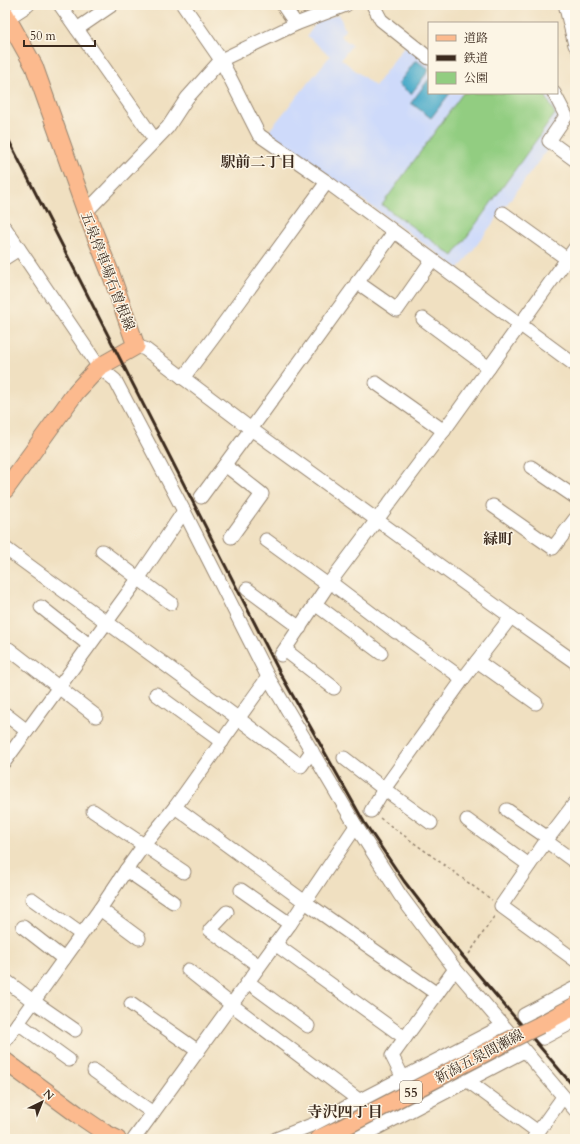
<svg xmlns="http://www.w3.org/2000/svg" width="580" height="1144" viewBox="0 0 580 1144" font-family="Cardo,'Noto Serif JP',serif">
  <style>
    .built { fill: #cedafa }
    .green { fill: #92cd81; stroke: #667c50 }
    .water { fill: #4bacca; stroke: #436b74 }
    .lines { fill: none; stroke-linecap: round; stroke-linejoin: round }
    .stream { stroke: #4bacca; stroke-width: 3 }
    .minor-casing { stroke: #968570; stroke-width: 15 }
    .major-casing { stroke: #968570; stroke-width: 19 }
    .path { stroke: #968570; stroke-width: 1.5; stroke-dasharray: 3 3; stroke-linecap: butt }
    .minor { stroke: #fff; stroke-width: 13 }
    .major { stroke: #fcba8e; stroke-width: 17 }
    .rail { stroke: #3b2a1e; stroke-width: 3 }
    .major-bridge-casing { stroke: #968570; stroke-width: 19; stroke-linecap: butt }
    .major-bridge { stroke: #fcba8e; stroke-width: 17 }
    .labels { text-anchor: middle; stroke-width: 3; stroke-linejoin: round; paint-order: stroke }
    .shield { fill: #fcf5e5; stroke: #75675a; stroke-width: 1 }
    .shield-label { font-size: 13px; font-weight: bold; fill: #3b2a1e }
    .street-label { font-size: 14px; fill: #3b2a1e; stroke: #fcf5e5 }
    .neighbourhood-label { font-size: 15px; font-weight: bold; fill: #3b2a1e; stroke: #fcf5e5 }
  </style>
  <rect width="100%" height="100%" fill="#fcf5e5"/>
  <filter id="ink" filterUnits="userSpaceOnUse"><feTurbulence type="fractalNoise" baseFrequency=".025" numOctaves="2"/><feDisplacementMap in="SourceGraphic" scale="8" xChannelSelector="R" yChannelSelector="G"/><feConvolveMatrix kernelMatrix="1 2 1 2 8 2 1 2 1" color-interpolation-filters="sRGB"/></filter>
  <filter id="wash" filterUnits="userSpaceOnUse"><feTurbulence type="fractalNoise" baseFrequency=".012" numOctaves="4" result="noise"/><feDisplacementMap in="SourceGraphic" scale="16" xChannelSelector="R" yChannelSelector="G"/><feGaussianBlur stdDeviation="0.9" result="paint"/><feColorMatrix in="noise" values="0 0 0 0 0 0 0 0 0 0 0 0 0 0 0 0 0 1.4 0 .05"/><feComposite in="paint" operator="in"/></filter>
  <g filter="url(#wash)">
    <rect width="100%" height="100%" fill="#f0e0c1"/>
    <polygon class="built" points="339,14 345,30 340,36 352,45 341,59 375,86 406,44 429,62 429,93 549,93 559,112 558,121 550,146 459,269 268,132 330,56 307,36 317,22"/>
    <polygon class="green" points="463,93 544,93 555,114 453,256 382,205"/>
    <g class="water">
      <polygon points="416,60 429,70 411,94 398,84"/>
      <polygon points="429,79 429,93 450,93 431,118 411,103"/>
    </g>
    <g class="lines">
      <polyline class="stream" points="572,48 575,62"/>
    </g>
  </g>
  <g filter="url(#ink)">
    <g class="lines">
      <g class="minor-casing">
        <g id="minor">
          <polyline points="60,5 155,140"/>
          <polyline points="183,5 221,60 259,135 327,182 575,365"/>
          <polyline points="283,5 296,24"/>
          <polyline points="373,5 381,20 429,58"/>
          <polyline points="575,7 566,8 575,45"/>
          <polyline points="8,18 28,5"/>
          <polyline points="77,29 112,5"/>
          <polyline points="554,93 566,116 549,141 575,160"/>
          <polyline points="86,212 168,127 187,98 221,60 296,24 346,5"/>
          <polyline points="503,213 567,259"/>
          <polyline points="5,228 99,367 115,380 184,511 268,677 356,826 400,895 455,969 575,1110"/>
          <polyline points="5,258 19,249"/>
          <polyline points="357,282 397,310 432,260"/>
          <polyline points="423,319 489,368"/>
          <polyline points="136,346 145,349 251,429 511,617 575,662"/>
          <polyline points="183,378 216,334 327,182"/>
          <polyline points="376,383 444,431"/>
          <polyline points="225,465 262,494 231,537"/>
          <polyline points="531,467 575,497"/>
          <polyline points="201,497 251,429 394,232"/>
          <polyline points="493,506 553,548 575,519"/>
          <polyline points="266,540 328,585"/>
          <path d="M5,548C104,621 204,691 301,766L312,751"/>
          <polyline points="102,551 171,603"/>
          <polyline points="330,582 396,632"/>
          <polyline points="247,589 300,628"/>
          <polyline points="315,604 381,653"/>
          <polyline points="41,607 89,645"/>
          <polyline points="402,635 463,679"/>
          <polyline points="9,649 96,716"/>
          <polyline points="285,650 334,688"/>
          <polyline points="281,655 328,585 448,425 575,248"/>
          <polyline points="477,661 536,703"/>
          <polyline points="156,694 222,742"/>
          <polyline points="5,714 27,731"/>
          <polyline points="344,758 384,789 431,823"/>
          <polyline points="5,761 138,579 184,511"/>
          <polyline points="575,803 546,841 501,906 575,960"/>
          <polyline points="175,807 305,902 437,994"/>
          <polyline points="507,810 548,838"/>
          <polyline points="93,811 184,872"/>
          <polyline points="371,811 384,789 463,679 511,617"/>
          <polyline points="467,820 529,865"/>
          <polyline points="546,841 575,862"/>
          <polyline points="126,870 173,902"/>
          <polyline points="241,890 290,924"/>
          <polyline points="32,899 81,934"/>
          <polyline points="100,909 139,938"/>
          <polyline points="227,912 210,930 259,966"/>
          <polyline points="23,927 64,959"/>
          <polyline points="275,944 405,1038"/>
          <polyline points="188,970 232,1005 360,1101"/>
          <polyline points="5,980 33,1001 75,1030"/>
          <polyline points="248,982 308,1026"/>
          <polyline points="575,988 524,1015 543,1038 575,1021"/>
          <polyline points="131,1004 198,1051"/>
          <polyline points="18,1023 69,1060"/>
          <polyline points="5,1041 100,909 126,870 144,845 175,807 268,677"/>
          <polyline points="94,1071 153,1113"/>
          <polyline points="403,1078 392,1056 455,969"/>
          <polyline points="468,1081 538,1132"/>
          <polyline points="134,1139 290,924 356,826"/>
          <polyline points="276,1139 314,1124 503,1026"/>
          <polyline points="356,1139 524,1051"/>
          <polyline points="533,1139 563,1097"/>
        </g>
      </g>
      <g class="major-casing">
        <g id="major">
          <polyline points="5,14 34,66 86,212 112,277 136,346 99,367 76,392 5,490"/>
          <polyline points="540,1025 575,1006"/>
          <polyline points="5,1061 77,1114 105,1133 117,1139"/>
          <polyline points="318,1139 342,1128 502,1044"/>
        </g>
      </g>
      <g class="path">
        <polyline points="380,818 492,900"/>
        <polyline points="469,954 495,915"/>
      </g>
      <use href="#minor" class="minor"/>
      <use href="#major" class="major"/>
      <polyline class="rail" points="5,133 280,673 364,822 404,881 454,946 575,1088"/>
      <g class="major-bridge-casing">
        <polyline id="major-bridge" points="502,1044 540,1025"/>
      </g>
      <use href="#major-bridge" class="major-bridge"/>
    </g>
  </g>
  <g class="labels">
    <rect class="shield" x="400" y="1081" width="22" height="22" rx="3"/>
    <g class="shield-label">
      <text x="411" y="1097">55</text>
    </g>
    <g class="street-label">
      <text transform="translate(108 271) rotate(69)" y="5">五泉停車場石曽根線</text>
      <text transform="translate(479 1056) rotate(-28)" y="5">新潟五泉間瀬線</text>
    </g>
    <g class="neighbourhood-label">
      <text x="258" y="167">駅前二丁目</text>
      <text x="498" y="544">緑町</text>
      <text x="345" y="1117">寺沢四丁目</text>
    </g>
  </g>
  <rect width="580" height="1144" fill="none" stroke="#fcf5e5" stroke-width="20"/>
  <rect x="428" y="22" width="130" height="72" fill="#fcf5e5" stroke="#afa495"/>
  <rect x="436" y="35" width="20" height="6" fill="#fcba8e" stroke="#afa495"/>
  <text x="464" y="42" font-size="12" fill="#3b2a1e">道路</text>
  <rect x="436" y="55" width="20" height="6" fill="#3b2a1e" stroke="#afa495"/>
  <text x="464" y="62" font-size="12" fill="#3b2a1e">鉄道</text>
  <rect x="436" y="72" width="20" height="12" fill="#92cd81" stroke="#afa495"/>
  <text x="464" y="82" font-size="12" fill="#3b2a1e">公園</text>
  <g transform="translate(42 1102) rotate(43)" stroke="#fcf5e5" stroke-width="3" paint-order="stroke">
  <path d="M0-3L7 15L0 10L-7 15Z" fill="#3b2a1e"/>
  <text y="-6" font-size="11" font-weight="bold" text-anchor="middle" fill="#3b2a1e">N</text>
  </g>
  <path d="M24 40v6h71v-6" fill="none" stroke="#3b2a1e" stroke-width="2"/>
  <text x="30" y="40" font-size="12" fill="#3b2a1e" stroke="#fcf5e5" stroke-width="3" paint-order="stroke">50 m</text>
</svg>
